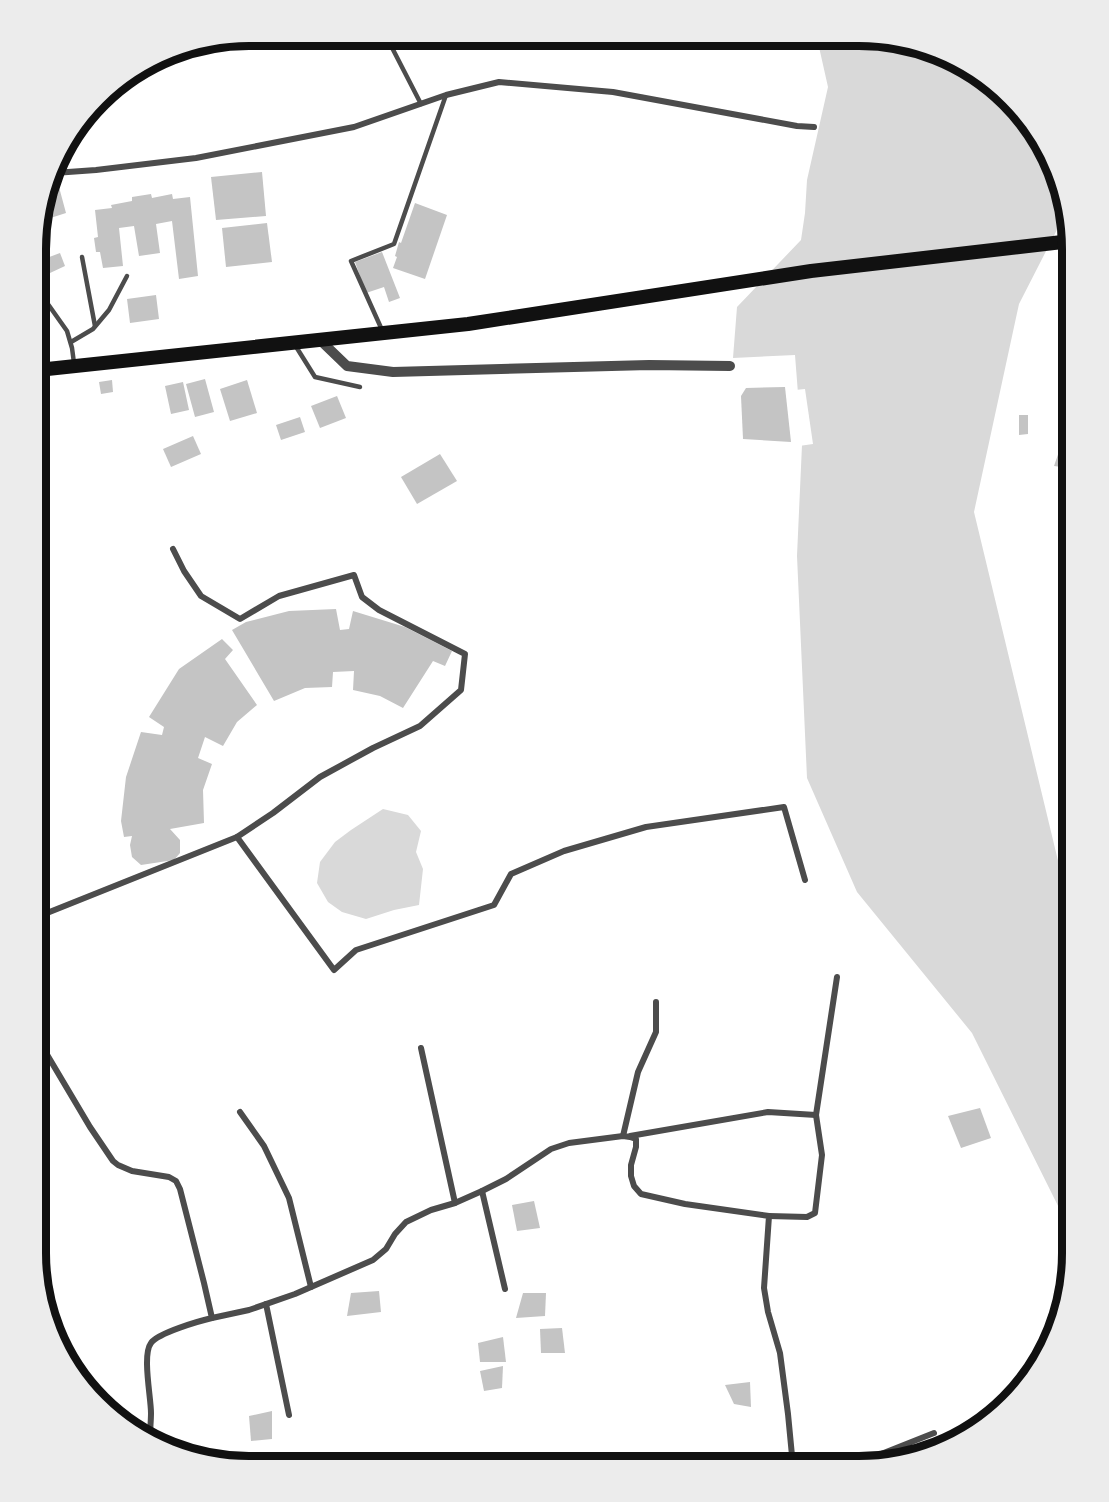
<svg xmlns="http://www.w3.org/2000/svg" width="1109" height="1502" viewBox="0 0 1109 1502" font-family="Spectral,serif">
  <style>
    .water { fill: #d9d9d9 }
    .pier { fill: #fff }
    .building { fill: #c4c4c4 }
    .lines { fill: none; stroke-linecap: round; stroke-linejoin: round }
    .service { stroke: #4c4c4c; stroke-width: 4.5 }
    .minor { stroke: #4c4c4c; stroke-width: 6 }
    .tertiary { stroke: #4c4c4c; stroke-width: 10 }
    .primary { stroke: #111; stroke-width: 14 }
    .rim { fill: none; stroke: #111; stroke-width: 8 }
  </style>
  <rect width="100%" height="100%" fill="#fff"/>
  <g class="water">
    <polygon points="817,38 888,38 989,80 1051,155 1065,214 1019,304 974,512 1060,869 1073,906 1073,1236 972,1033 857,892 807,778 797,556 802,445 795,355 733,358 737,307 801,240 805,213 807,180 828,87"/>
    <polygon points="383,809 408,815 421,831 416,852 423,869 419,905 394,910 366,919 342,912 328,902 317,883 320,862 335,842 351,830"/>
  </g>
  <polygon class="pier" points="805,389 813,444 799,446 795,390"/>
  <g class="building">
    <polygon points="262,172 266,216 216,220 211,177"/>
    <polygon points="59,187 66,213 38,222 41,228 38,229 38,221 48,191"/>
    <polygon points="151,194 152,198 172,194 173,199 190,197 198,276 179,279 172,221 156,224 160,253 139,256 134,226 119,228 123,266 103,268 100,252 96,252 94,238 98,237 95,210 112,208 111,205 132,201 132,197"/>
    <polygon points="415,203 447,215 425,279 393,268 397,257 395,256 399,242 401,243"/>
    <polygon points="267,223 272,262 226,267 222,228"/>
    <polygon points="382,252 400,298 389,302 384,287 366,293 355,262"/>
    <polygon points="60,253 65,266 50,273 44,259"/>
    <polygon points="156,295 159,319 130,323 127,299"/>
    <polygon points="1070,348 1073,349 1073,367 1068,365"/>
    <polygon points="205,379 214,412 195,417 186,384"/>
    <polygon points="112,380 113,392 101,394 99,382"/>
    <polygon points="247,380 257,413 230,421 220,389"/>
    <polygon points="183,382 189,410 171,414 165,386"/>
    <polygon points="785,387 791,442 743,439 741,396 746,388"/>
    <polygon points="337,396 346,418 320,428 311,406"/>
    <polygon points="1019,415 1028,415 1028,434 1019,435"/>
    <polygon points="300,417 305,432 281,440 276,425"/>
    <polygon points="193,436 201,454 171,467 163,449"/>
    <polygon points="1062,443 1073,447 1069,468 1054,466"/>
    <polygon points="440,454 457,481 417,504 401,477"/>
    <polygon points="336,609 340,630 349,629 353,611 405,627 452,651 445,666 433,661 403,708 380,696 353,690 354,671 333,672 332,687 305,688 274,701 232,630 246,622 289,611"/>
    <polygon points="222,639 233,650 225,659 257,705 237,722 223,746 205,737 198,758 212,764 203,790 204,823 170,829 180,840 180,853 174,860 141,865 132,857 130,845 132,836 124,837 121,821 126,777 141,732 162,735 164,727 149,717 179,669"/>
    <polygon points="980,1108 991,1138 961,1148 948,1116"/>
    <polygon points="534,1201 540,1228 517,1231 512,1205"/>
    <polygon points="379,1291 381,1312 347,1316 351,1293"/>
    <polygon points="523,1293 546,1293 545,1316 516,1318"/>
    <polygon points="562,1328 565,1353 541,1353 540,1329"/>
    <polygon points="503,1337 506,1362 480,1362 478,1343"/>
    <polygon points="503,1366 502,1388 484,1391 480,1371"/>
    <polygon points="750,1382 751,1407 734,1404 725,1385"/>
    <polygon points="272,1411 272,1439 251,1441 249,1416"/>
  </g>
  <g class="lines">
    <g class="service">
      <polyline points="386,36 421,104"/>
      <polyline points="82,257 95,326"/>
      <polyline points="38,290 67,331 72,348 74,363"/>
      <polyline points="382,330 351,261 394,244 446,95"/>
      <polyline points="71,342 93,329 109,310 127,276"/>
      <polyline points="295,345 315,377 360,387"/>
    </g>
    <g class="minor">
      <polyline points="54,173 96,170 196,158 354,127 446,95 499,82 613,92 797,126 814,127"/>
      <polyline points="237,837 334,970 356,950 494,905 511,874 564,851 646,827 784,807 805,880"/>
      <polyline points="37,917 237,837 273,813 320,777 373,748 420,726 461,690 465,654 379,610 362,597 354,575 279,596 240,619 201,596 184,571 173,549"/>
      <path d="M37,973C51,959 42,943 37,925"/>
      <path d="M36,1036L90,1127L113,1161L118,1165L132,1171L169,1177L176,1181L180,1189L204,1283L212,1318C199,1321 158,1333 151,1343C142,1355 151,1397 151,1413C151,1421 150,1429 150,1437"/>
      <polyline points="421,1048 455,1203"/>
      <polyline points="240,1112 264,1146 289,1198 311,1287"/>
      <polyline points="623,1136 638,1072 656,1032 656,1002"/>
      <polyline points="630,1136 768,1112 816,1115"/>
      <polyline points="482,1191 505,1289"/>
      <polyline points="769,1216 807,1217 815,1213 822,1155 816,1115 837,977"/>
      <polyline points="266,1304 289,1415"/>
      <polyline points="212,1318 249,1310 295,1294 373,1260 386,1249 395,1234 406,1222 431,1210 455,1203 482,1191 506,1179 551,1149 569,1143 623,1136 630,1137 636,1139 636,1147 631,1165 631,1176 634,1186 641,1194 685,1204 769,1216 764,1288 768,1312 780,1353 788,1414 793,1466"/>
      <polyline points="851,1466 934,1433"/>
    </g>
    <polyline class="tertiary" points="320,340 347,366 393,372 649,365 730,366"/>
    <polyline class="primary" points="38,370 468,324 811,271 1071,241"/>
  </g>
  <path d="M0 0H1109V1502H0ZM249 46H859A203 203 0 0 1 1062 249V1253A203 203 0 0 1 859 1456H249A203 203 0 0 1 46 1253V249A203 203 0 0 1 249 46Z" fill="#ececec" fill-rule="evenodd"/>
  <path class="rim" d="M249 46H859A203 203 0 0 1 1062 249V1253A203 203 0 0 1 859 1456H249A203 203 0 0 1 46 1253V249A203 203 0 0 1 249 46Z"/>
</svg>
